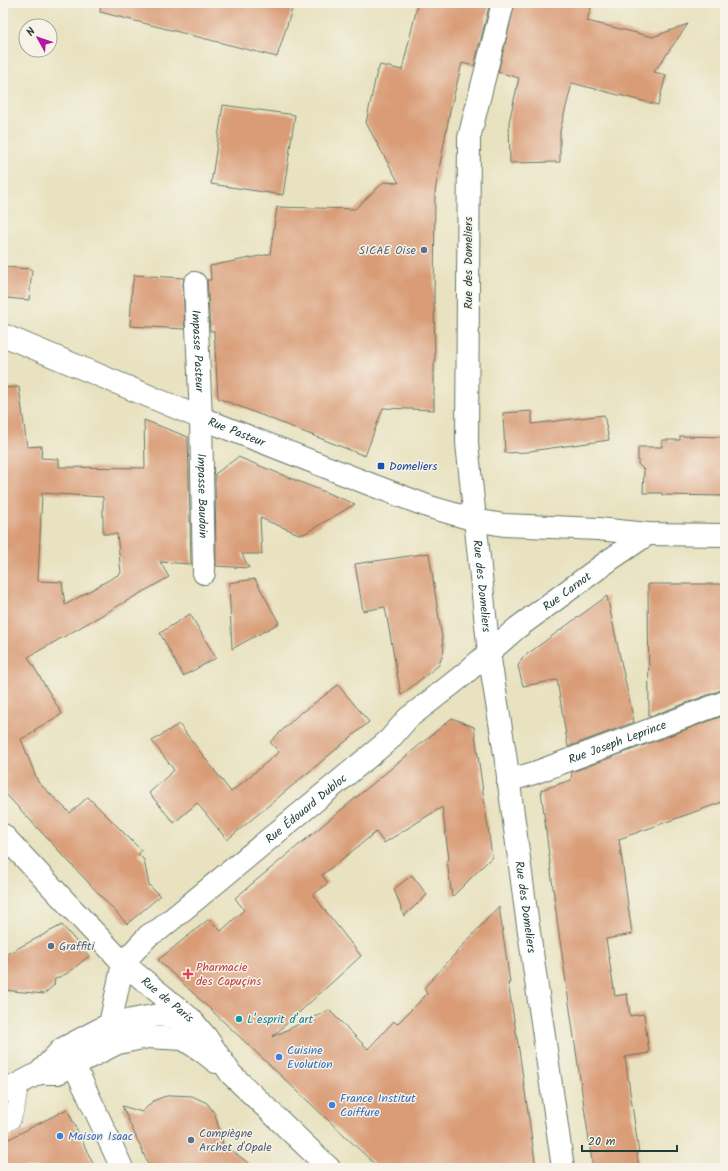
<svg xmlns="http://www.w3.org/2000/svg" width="728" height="1171" viewBox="0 0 728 1171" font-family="Kalam,sans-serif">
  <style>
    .building { fill: #d99c77; fill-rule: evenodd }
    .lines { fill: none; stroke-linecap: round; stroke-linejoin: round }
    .service-casing { stroke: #657765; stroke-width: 18 }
    .minor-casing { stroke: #657765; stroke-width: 24 }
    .tertiary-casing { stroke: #657765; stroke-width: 24 }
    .service { stroke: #fff; stroke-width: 17 }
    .minor { stroke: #fff; stroke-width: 22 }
    .tertiary { stroke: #fff; stroke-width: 22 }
    .service-dot { fill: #5c6f8a; stroke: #f7f3e8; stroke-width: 1.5 }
    .transit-dot { fill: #1a4fb4; stroke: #f7f3e8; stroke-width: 1.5 }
    .health-dot { fill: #e0444e; stroke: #f7f3e8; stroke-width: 1.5 }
    .culture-dot { fill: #0f9aa8; stroke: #f7f3e8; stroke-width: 1.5 }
    .shop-dot { fill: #3f7fe0; stroke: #f7f3e8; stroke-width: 1.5 }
    .labels { text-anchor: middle; stroke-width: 3; stroke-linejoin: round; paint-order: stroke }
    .service-label { font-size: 12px; fill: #4e5e75; stroke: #f7f3e8; text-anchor: start }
    .street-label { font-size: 12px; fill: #1f3d34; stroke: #f7f3e8 }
    .transit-label { font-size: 12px; fill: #164399; stroke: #f7f3e8; text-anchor: start }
    .health-label { font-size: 12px; fill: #be3a42; stroke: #f7f3e8; text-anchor: start }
    .culture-label { font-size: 12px; fill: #0d838f; stroke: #f7f3e8; text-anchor: start }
    .shop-label { font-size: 12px; fill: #366cbe; stroke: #f7f3e8; text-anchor: start }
  </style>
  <rect width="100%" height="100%" fill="#f7f3e8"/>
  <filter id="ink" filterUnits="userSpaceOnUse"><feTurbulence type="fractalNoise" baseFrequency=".025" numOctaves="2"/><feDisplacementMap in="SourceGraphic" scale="8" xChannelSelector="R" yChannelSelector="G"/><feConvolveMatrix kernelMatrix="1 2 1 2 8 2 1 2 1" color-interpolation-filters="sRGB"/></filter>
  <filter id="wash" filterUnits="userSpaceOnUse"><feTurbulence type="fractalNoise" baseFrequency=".012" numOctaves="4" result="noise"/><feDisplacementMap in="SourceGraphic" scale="16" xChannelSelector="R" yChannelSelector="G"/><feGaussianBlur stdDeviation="0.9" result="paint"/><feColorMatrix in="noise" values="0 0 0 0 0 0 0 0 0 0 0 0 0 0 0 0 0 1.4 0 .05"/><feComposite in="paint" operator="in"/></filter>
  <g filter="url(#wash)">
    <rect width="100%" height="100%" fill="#e8e2c0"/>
    <g id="blocks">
      <g class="building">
        <polygon points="101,3 294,3 277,57 100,12"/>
        <polygon points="418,3 490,3 474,66 462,63 450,111 436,185 435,194 434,300 435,363 434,363 434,410 383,408 365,456 218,398 214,331 210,331 207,280 211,280 210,266 270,254 277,207 355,209 384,182 399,183 366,123 377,71 378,71 380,65 402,70"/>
        <polygon points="515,3 592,3 587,21 653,37 688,24 654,72 666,75 658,105 572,83 560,131 560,162 510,163 509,122 519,78 498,72"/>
        <polygon points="223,105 295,115 283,195 211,184"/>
        <polygon points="3,267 32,269 29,300 6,298"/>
        <polygon points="134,275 184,278 183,284 185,329 130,326 132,288"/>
        <path d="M19,387L27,447L42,446L41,458L59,459V467L145,468L144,420L188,437L191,564L160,562L169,577L28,657L62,714L34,730L35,732L21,739L38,782L70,813L88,797L142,851L138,854L144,860L149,885L160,896L127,924L3,791V388ZM42,493L103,497V534H117L121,573L65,605L62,582L38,581Z"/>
        <polygon points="532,411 532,424 604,415 609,440 530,451 529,452 505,453 503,413"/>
        <polygon points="680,436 725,437 725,496 662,495 662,493 643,493 644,470 638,464 638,447 662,447 662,440 680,440"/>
        <polygon points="238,457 315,488 355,504 304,534 299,534 260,518 262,554 242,554 249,568 216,566 215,474"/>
        <polygon points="429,553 444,651 439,665 401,695 385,607 363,611 355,564"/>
        <polygon points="255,579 279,623 232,649 229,583"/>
        <polygon points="648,584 725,584 725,690 721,690 649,717"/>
        <polygon points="607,596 634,722 568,747 557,680 523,686 518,666 522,658"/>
        <polygon points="190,614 216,658 183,676 160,633"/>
        <polygon points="338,685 369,722 227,840 197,803 174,823 149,793 174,770 152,741 179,724 231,792 279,752 270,742 302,711 303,712"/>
        <polygon points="725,715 725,801 619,839 632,934 606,939 615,996 627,994 630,1016 644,1014 649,1053 625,1057 639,1153 637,1153 639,1168 593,1168 557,920 541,790 571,780 572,772"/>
        <polygon points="452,718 474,727 492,857 452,897 447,860 449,859 442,807 384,843 376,832 346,856 322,875 328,883 313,895 361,956 272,1037 329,1010 368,1049 394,1021 397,1024 427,994 424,988 499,906 510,983 508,983 519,1050 536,1168 379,1168 158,960 209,919 221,931 244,910 235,898"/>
        <polygon points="412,875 427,895 404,916 394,889"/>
        <polygon points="62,925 89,956 68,973 55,979 54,985 44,994 3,990 3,956"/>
        <polygon points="172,1095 192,1096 207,1103 215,1114 223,1144 255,1168 150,1168 122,1106 142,1112 153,1101 163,1097"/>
        <polygon points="67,1109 95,1168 3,1168 3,1142"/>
      </g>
    </g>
  </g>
  <g filter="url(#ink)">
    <use href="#blocks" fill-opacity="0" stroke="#657765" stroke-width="1"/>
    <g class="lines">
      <g class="service-casing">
        <polyline id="service" points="3,1125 12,1120 17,1103 20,1083"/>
      </g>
      <g class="minor-casing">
        <g id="minor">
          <path id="s1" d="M503,3L469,138L467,443L489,653L505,754L526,911L563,1168"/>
          <path id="s2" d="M195,283L201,418L204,573"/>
          <path id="s3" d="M3,335L201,418L372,485L430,507L475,520L504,525L598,529L648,534L725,535"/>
          <path id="s4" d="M508,781L534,773L725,702"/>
          <path id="s5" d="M123,963L149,935L160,929L389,740L408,718L429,702L462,676L517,628L611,559L648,534"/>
          <polyline points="74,1065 122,1168"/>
        </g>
      </g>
      <g class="tertiary-casing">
        <g id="tertiary">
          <path id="s6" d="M3,835L123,963L191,1019L206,1037L231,1074L329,1168"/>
          <polyline points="115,1036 110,1024 123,963"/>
          <polyline points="39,1073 58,1073 118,1043 148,1037 183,1039 202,1051 216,1062"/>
          <polyline points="3,1092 39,1073 62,1049 110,1024 158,1015 191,1019"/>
        </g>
      </g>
      <use href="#service" class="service"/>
      <use href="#minor" class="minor"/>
      <use href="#tertiary" class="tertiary"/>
    </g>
  </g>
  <g class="service-dot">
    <circle cx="424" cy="250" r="4"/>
    <circle cx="51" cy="946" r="4"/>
    <circle cx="191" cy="1140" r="4"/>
  </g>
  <rect class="transit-dot" x="377" y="462" width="8" height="8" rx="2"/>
  <path class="health-dot" d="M186 968h4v4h4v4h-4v4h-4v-4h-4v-4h4z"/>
  <circle class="culture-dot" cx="239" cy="1019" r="4"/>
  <g class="shop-dot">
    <circle cx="279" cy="1057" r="4"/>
    <circle cx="332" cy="1105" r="4"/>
    <circle cx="60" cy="1136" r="4"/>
  </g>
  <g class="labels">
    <g class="service-label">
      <text x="416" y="254" text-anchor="end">SICAE Oise</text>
      <text x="59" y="950">Graffiti</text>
      <text x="199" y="1137">Compiègne<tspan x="199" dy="14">Archet d'Opale</tspan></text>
    </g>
    <g class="street-label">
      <text transform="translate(468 263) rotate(-90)" y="4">Rue des Domeliers</text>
      <text dy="4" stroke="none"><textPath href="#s2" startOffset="68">Impasse Pasteur</textPath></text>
      <text dy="4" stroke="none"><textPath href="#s3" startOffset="253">Rue Pasteur</textPath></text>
      <text dy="4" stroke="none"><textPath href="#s2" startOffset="213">Impasse Baudoin</textPath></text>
      <text dy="4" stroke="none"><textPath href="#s1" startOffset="588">Rue des Domeliers</textPath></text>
      <text dy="4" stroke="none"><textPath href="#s5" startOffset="580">Rue Carnot</textPath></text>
      <text dy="4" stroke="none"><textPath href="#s4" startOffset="116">Rue Joseph Leprince</textPath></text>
      <text dy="4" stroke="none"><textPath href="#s5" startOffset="240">Rue Édouard Dubloc</textPath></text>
      <text dy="4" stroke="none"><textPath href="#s1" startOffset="912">Rue des Domeliers</textPath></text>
      <text dy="4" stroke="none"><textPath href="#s6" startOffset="233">Rue de Paris</textPath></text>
    </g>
    <g class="transit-label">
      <text x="389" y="470">Domeliers</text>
    </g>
    <g class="health-label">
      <text x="196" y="971">Pharmacie<tspan x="196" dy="14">des Capuçins</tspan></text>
    </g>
    <g class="culture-label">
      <text x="247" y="1023">L’esprit d’art</text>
    </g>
    <g class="shop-label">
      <text x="287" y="1054">Cuisine<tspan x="287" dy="14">Evolution</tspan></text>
      <text x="340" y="1102">France Institut<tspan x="340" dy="14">Coiffure</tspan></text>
      <text x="68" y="1140">Maison Isaac</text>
    </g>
  </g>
  <rect width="728" height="1171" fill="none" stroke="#f7f3e8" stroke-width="16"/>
  <g transform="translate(38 38) rotate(310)"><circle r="19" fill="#f7f3e8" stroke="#a1aaa0"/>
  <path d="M0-3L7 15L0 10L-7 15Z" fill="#b5179e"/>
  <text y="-6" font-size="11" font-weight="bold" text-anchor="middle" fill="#1f3d34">N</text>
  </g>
  <path d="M582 1145v6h95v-6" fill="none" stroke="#1f3d34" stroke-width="2"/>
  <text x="588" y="1145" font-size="12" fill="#1f3d34" stroke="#f7f3e8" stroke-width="3" paint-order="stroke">20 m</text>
</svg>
